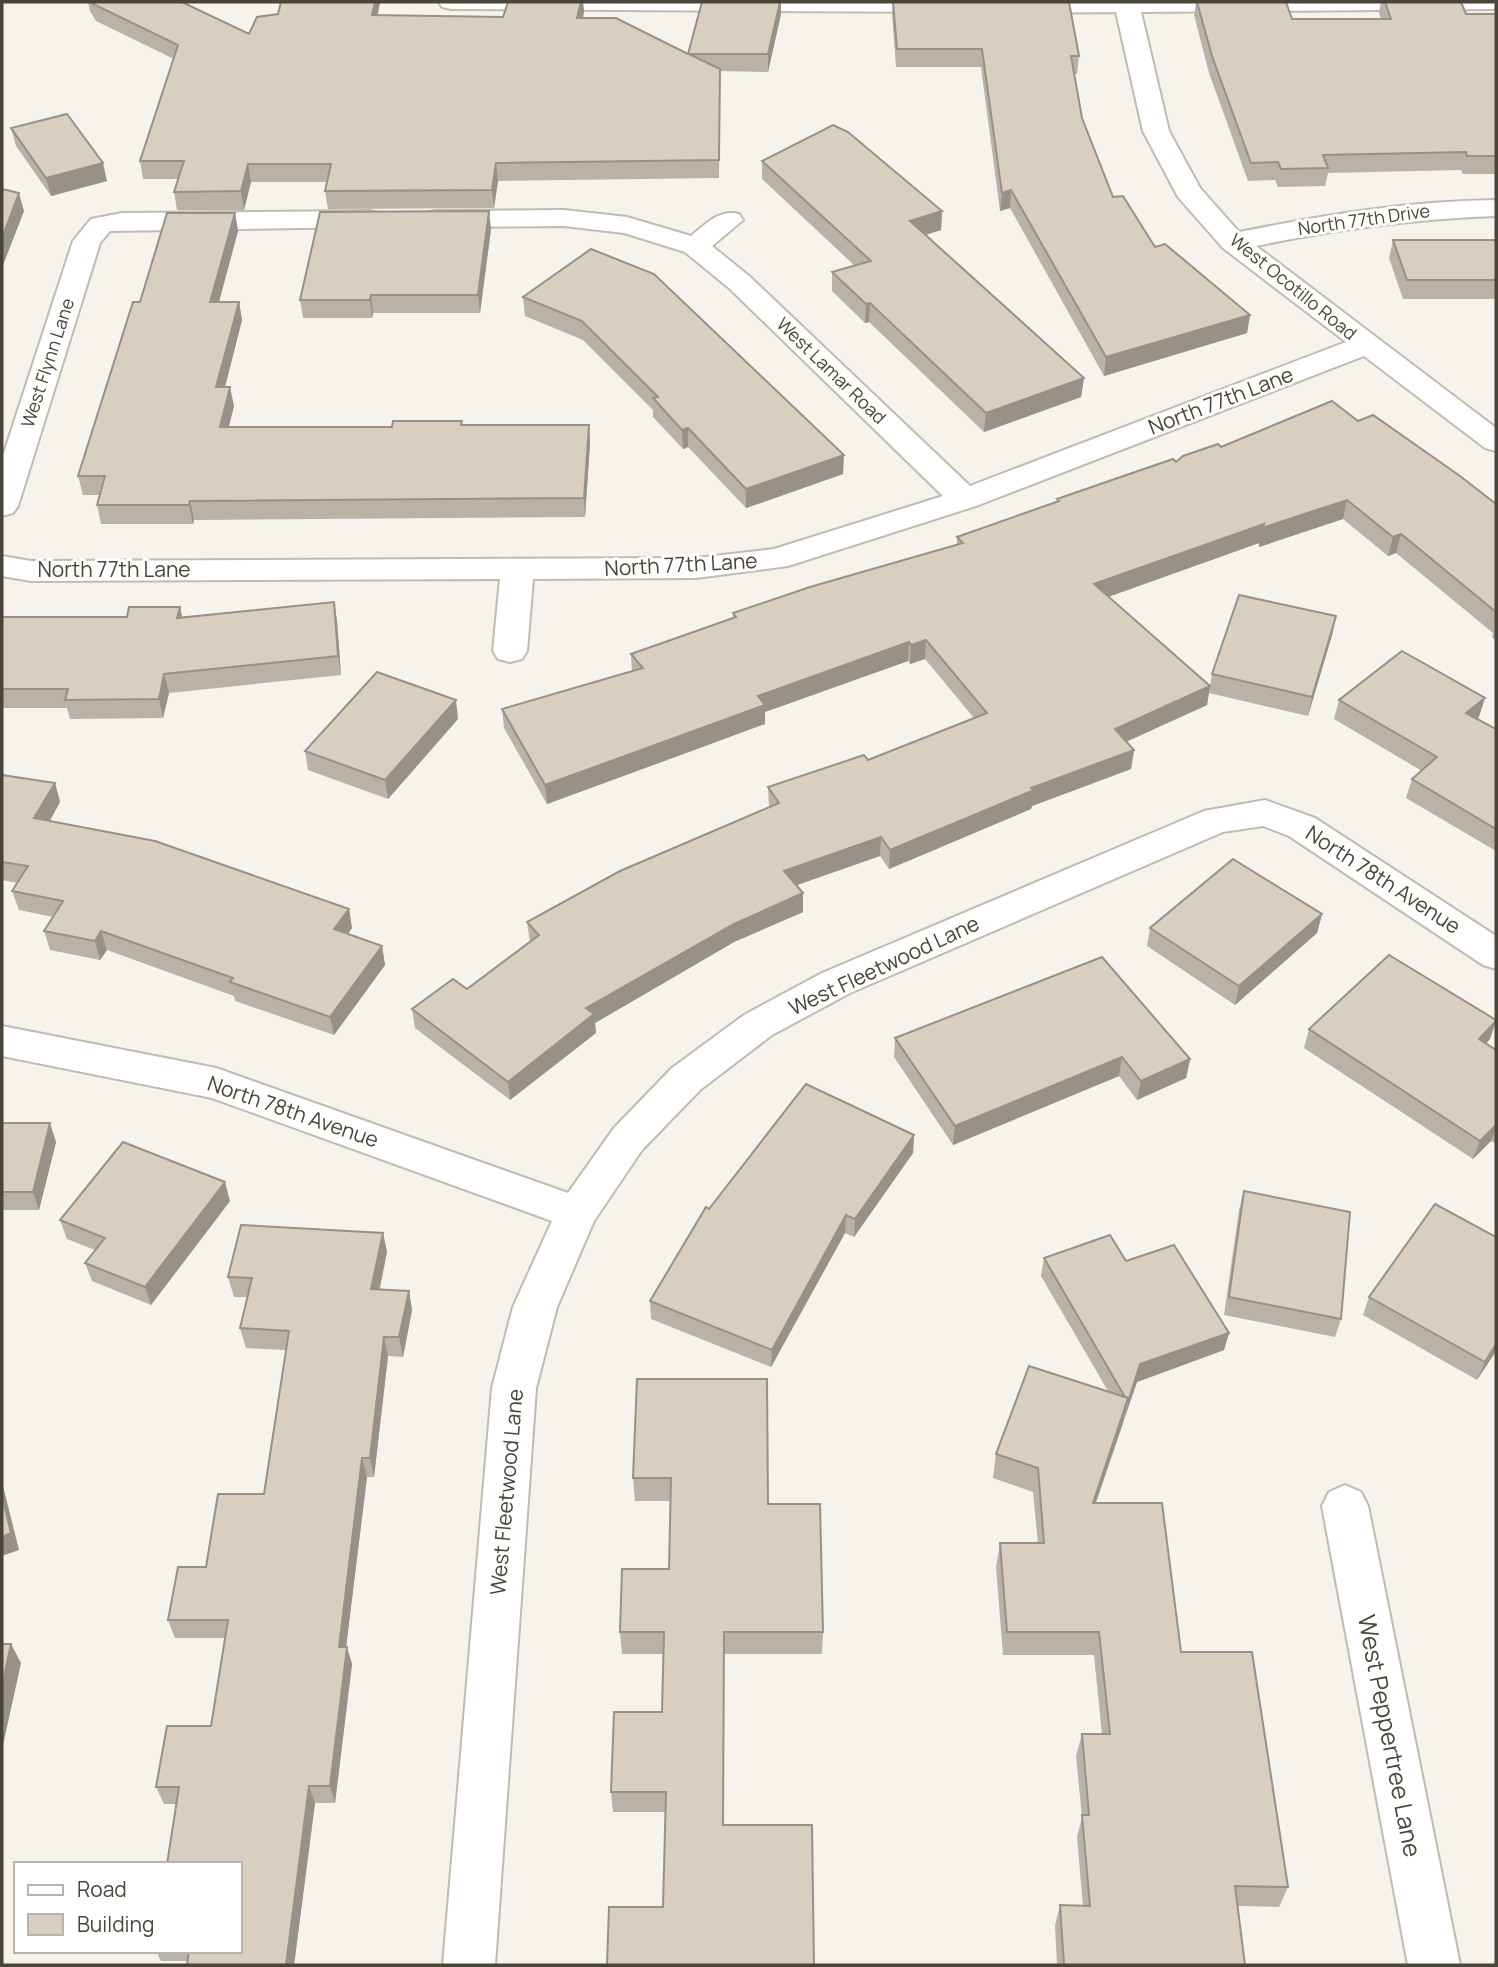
<svg xmlns="http://www.w3.org/2000/svg" width="1498" height="1967" viewBox="0 0 1498 1967" font-family="Manrope,sans-serif">
  <style>
    .lines { fill: none; stroke-linecap: round; stroke-linejoin: round }
    .street-casing { stroke: #c2bbae; stroke-width: 4 }
    .street { fill: #fff; fill-rule: evenodd }
    .wall { fill: #bab2a6 }
    .shaded-wall { fill: #979187 }
    .building { fill: #d8cfc1; stroke: #979187; stroke-width: 2 }
    .labels { text-anchor: middle; stroke-width: 6; stroke-linejoin: round; paint-order: stroke }
    .far-street-label { font-size: 18px; fill: #4b4439; stroke: #fff }
    .street-label { font-size: 21px; fill: #4b4439; stroke: #fff }
    .near-street-label { font-size: 24px; fill: #4b4439; stroke: #fff }
  </style>
  <rect width="100%" height="100%" fill="#f6f3ec"/>
  <g class="lines">
    <g class="street-casing">
      <g id="street">
        <polygon points="439,2 956,2 958,5 955,10 946,12 451,9 442,7"/>
        <path d="M1007,2H1496V9L1141,12L1169,131L1200,188L1239,232C1325,215 1409,201 1496,200V216C1414,219 1336,229 1256,246L1496,428V451L1485,448L1364,356L976,506L788,566L696,578L533,579L527,651L522,659L510,662L498,659L493,651L500,579L31,581L2,576V556L31,561L696,558L774,549L943,496L729,288L685,252L624,233L564,226L436,227L426,225L422,219L426,213L436,211L564,210L627,217L691,236C706,224 719,209 739,214L743,220L712,246L749,276L970,486L1346,342L1223,248L1178,197L1143,131L1116,12L1016,13L1007,11L1004,6Z"/>
        <polygon points="369,211 379,213 383,219 379,225 369,227 110,231 100,243 18,506 13,513 2,516 2,459 73,241 91,219 122,213"/>
        <polygon points="1265,800 1315,818 1496,936 1496,969 1483,965 1289,836 1263,826 1223,832 850,993 772,1035 700,1090 642,1150 594,1221 557,1307 536,1388 495,1965 443,1965 492,1388 513,1307 552,1221 212,1098 2,1056 2,1026 216,1068 568,1193 614,1128 672,1068 744,1015 822,973 1204,811"/>
        <polygon points="1345,1485 1361,1492 1368,1506 1460,1965 1408,1965 1322,1506 1329,1492"/>
      </g>
    </g>
    <use href="#street" class="street"/>
  </g>
  <g class="wall">
    <polygon points="88,2 182,2 249,34 278,14 281,2 380,2 378,15 503,17 508,2 583,2 584,12 583,18 688,54 702,2 781,2 781,14 768,72 720,71 719,178 498,181 494,208 328,209 325,191 327,182 251,182 244,210 177,210 174,192 178,179 143,179 140,161 174,59 96,21 90,11"/>
    <polygon points="893,2 1069,2 1079,56 1077,74 1074,74 1082,118 1113,197 1155,247 1250,315 1247,333 1104,376 1010,208 1000,211 981,67 896,67 892,14"/>
    <polygon points="1196,2 1286,2 1292,19 1381,19 1379,13 1381,2 1461,2 1466,14 1496,14 1496,174 1463,174 1461,170 1328,173 1325,186 1278,187 1275,180 1248,181 1209,73 1194,15"/>
    <polygon points="11,128 107,181 51,196 16,146"/>
    <polygon points="762,161 942,211 941,230 925,235 1084,378 1081,397 984,432 869,322 865,323 832,291 832,272 855,266 762,179"/>
    <polygon points="235,213 238,231 219,302 239,302 242,320 225,387 234,406 228,427 392,427 462,421 462,425 589,425 590,444 585,517 194,520 193,524 101,524 97,505 100,495 83,495 78,476 140,302"/>
    <polygon points="491,229 480,313 373,313 372,318 303,318 300,300"/>
    <polygon points="1393,240 1496,240 1496,299 1403,299 1389,258"/>
    <polygon points="591,249 843,474 746,508 688,447 683,449 653,417 653,410 583,340 525,316 523,297"/>
    <polygon points="1358,421 1496,504 1496,641 1492,637 1493,633 1396,553 1388,556 1343,519 1259,547 1259,543 1108,597 1210,686 1212,674 1336,616 1332,635 1308,716 1209,693 1207,705 1126,742 1134,750 1131,769 1032,806 1031,809 889,869 880,856 796,885 803,893 803,912 734,942 595,1023 596,1033 510,1100 415,1028 412,1009 467,989 530,942 527,922 769,807 768,787 868,760 974,718 925,659 910,664 908,661 765,712 765,724 547,804 504,728 502,709 632,671 631,654 733,618 733,613 957,545 957,537 1057,502 1057,499 1221,447"/>
    <polygon points="334,602 337,621 341,675 169,693 163,718 70,719 67,708 2,708 2,617 127,617 180,607 182,617"/>
    <polygon points="1339,700 1479,717 1477,719 1496,729 1496,851 1406,798 1412,779 1422,771 1334,719"/>
    <polygon points="458,719 388,799 308,770 305,751"/>
    <polygon points="2,775 55,783 60,802 50,821 349,909 352,928 348,934 382,946 385,965 334,1035 235,1001 234,996 107,950 100,960 50,950 44,931 53,917 19,910 12,891 18,883 2,880"/>
    <polygon points="1322,914 1317,933 1235,1005 1147,946 1150,928"/>
    <polygon points="1496,1020 1490,1039 1486,1044 1496,1050 1496,1144 1491,1141 1473,1159 1304,1048 1309,1029"/>
    <polygon points="895,1038 1190,1059 1186,1078 1137,1100 1119,1076 953,1145 894,1057"/>
    <polygon points="2,1123 56,1142 39,1210 2,1210"/>
    <polygon points="914,1135 913,1153 854,1237 845,1233 771,1367 651,1319 650,1301 709,1209"/>
    <polygon points="1244,1191 1341,1319 1335,1337 1224,1315 1239,1210"/>
    <polygon points="230,1201 151,1305 92,1281 85,1263 95,1250 67,1239 60,1220"/>
    <polygon points="383,1233 387,1252 380,1289 409,1291 412,1310 403,1357 388,1356 374,1477 367,1477 346,1647 352,1664 335,1803 315,1803 294,1965 187,1965 187,1961 161,1961 156,1951 240,1951 177,1804 164,1804 156,1787 211,1726 225,1638 175,1638 168,1620 206,1567 264,1494 286,1350 246,1348 240,1328 248,1297 234,1297 228,1277"/>
    <polygon points="1496,1237 1496,1351 1477,1380 1363,1315 1369,1297"/>
    <polygon points="1044,1258 1126,1261 1229,1333 1224,1350 1137,1382 1096,1503 1181,1652 1288,1887 1279,1907 1238,1906 1245,1965 1057,1965 1055,1925 1060,1905 1083,1906 1077,1837 1082,1817 1076,1756 1082,1734 1102,1734 1094,1655 1003,1655 996,1567 1000,1543 1038,1543 1033,1492 993,1478 996,1454 1108,1391 1041,1276"/>
    <polygon points="637,1379 768,1504 823,1632 822,1654 724,1654 723,1825 663,1907 665,1812 613,1812 611,1792 662,1712 664,1654 622,1654 620,1632 669,1569 671,1501 635,1501 633,1478"/>
  </g>
  <g class="shaded-wall">
    <polygon points="375,2 380,2 374,32 372,15"/>
    <polygon points="581,2 583,2 584,12 578,35 577,18"/>
    <polygon points="780,2 781,2 781,14 768,72 768,54"/>
    <polygon points="103,163 107,181 51,196 46,178"/>
    <polygon points="496,163 498,181 494,208 492,190"/>
    <polygon points="248,164 251,182 244,210 241,191"/>
    <polygon points="1011,190 1010,208 1000,211 1002,193"/>
    <polygon points="19,193 24,211 2,268 2,238"/>
    <polygon points="489,211 491,229 480,313 478,295"/>
    <polygon points="942,211 941,230 909,240 910,221"/>
    <polygon points="235,213 238,231 214,320 210,302"/>
    <polygon points="371,295 373,313 372,318 370,300"/>
    <polygon points="239,302 242,320 220,406 216,387"/>
    <polygon points="870,303 869,322 865,323 866,304"/>
    <polygon points="1250,315 1247,333 1104,376 1106,357"/>
    <polygon points="1084,378 1081,397 984,432 986,413"/>
    <polygon points="230,387 234,406 224,446 220,427"/>
    <polygon points="589,425 590,444 585,517 584,498"/>
    <polygon points="688,428 688,447 683,449 682,430"/>
    <polygon points="844,455 843,474 746,508 746,489"/>
    <polygon points="1347,500 1343,519 1259,547 1259,543 1091,603 1094,584 1264,524"/>
    <polygon points="190,501 194,520 193,524 189,505"/>
    <polygon points="1401,534 1396,553 1388,556 1393,537"/>
    <polygon points="334,602 337,621 341,675 338,656"/>
    <polygon points="180,607 184,626 177,618"/>
    <polygon points="1336,616 1332,635 1308,716 1312,697"/>
    <polygon points="926,640 925,659 910,664 911,645"/>
    <polygon points="909,642 908,661 765,712 765,724 547,804 545,785 758,696"/>
    <polygon points="164,674 169,693 163,718 159,699"/>
    <polygon points="1210,686 1207,705 1112,748 1115,729"/>
    <polygon points="1485,698 1479,717 1461,732 1466,713"/>
    <polygon points="456,700 458,719 388,799 385,780"/>
    <polygon points="1134,750 1131,769 1032,806 1031,809 889,869 890,850 1031,788"/>
    <polygon points="55,783 60,802 40,837 34,818"/>
    <polygon points="881,837 880,856 783,890 784,871"/>
    <polygon points="803,893 803,912 734,942 595,1023 596,1033 510,1100 508,1082 586,1008 734,924"/>
    <polygon points="349,909 352,928 337,948 334,929"/>
    <polygon points="1322,914 1317,933 1235,1005 1239,986"/>
    <polygon points="101,931 107,950 100,960 95,941"/>
    <polygon points="382,946 385,965 334,1035 330,1017"/>
    <polygon points="1496,1021 1490,1039 1472,1058 1479,1039"/>
    <polygon points="1122,1057 1119,1076 953,1145 955,1126"/>
    <polygon points="1190,1059 1186,1078 1137,1100 1141,1081"/>
    <polygon points="50,1123 56,1142 39,1210 33,1192"/>
    <polygon points="1496,1125 1496,1128 1491,1141 1473,1159 1480,1141"/>
    <polygon points="914,1135 913,1153 854,1237 855,1219"/>
    <polygon points="225,1182 230,1201 151,1305 145,1287"/>
    <polygon points="846,1215 845,1233 771,1367 772,1350"/>
    <polygon points="383,1233 387,1252 375,1308 371,1289"/>
    <polygon points="409,1291 412,1310 403,1357 399,1337"/>
    <polygon points="1229,1333 1224,1350 1137,1382 1124,1419 1128,1402 1140,1364"/>
    <polygon points="384,1337 388,1356 374,1477 370,1458"/>
    <polygon points="1496,1344 1496,1351 1477,1380 1485,1362"/>
    <polygon points="1128,1398 1123,1423 1087,1527 1093,1503"/>
    <polygon points="362,1458 367,1477 344,1664 339,1647"/>
    <polygon points="2,1482 19,1550 2,1556"/>
    <polygon points="11,1644 21,1663 2,1750 2,1686"/>
    <polygon points="347,1647 352,1664 335,1803 330,1786"/>
    <polygon points="309,1786 315,1803 294,1965 286,1965"/>
  </g>
  <g class="building">
    <polygon points="91,2 182,2 249,34 257,17 278,14 281,2 375,2 372,15 503,17 508,2 581,2 577,18 616,18 688,54 702,2 780,2 768,54 689,54 720,69 719,160 496,163 492,190 325,191 331,164 248,164 241,191 174,192 184,161 140,161 178,45 93,4"/>
    <polygon points="893,2 1069,2 1079,56 1071,56 1082,118 1113,197 1123,196 1155,247 1165,244 1250,315 1106,357 1011,190 1002,193 982,49 897,49"/>
    <polygon points="1197,2 1286,2 1292,19 1391,19 1385,2 1461,2 1466,14 1496,14 1496,156 1467,156 1466,152 1323,155 1328,168 1281,169 1278,162 1251,163 1212,56"/>
    <polygon points="67,114 103,163 46,178 11,128"/>
    <polygon points="833,125 848,132 942,211 910,221 1084,378 986,413 870,303 866,304 832,272 871,261 762,161"/>
    <polygon points="2,189 19,193 2,238"/>
    <polygon points="489,211 478,295 371,295 370,300 300,300 320,212"/>
    <polygon points="167,213 235,213 210,302 239,302 216,387 230,387 220,427 392,427 393,421 462,421 461,425 589,425 584,498 190,501 189,505 97,505 105,476 78,476 133,302 140,302"/>
    <polygon points="1393,240 1496,240 1496,280 1407,280"/>
    <polygon points="591,249 654,274 844,455 746,489 688,428 682,430 653,398 658,397 582,321 523,297"/>
    <polygon points="1332,401 1358,421 1373,415 1460,476 1496,504 1496,612 1401,534 1393,537 1347,500 1262,528 1264,524 1094,584 1210,686 1115,729 1134,750 1031,788 1034,790 890,850 881,837 784,871 803,893 734,924 586,1008 594,1014 508,1082 412,1009 453,979 467,989 539,935 527,922 620,871 779,803 768,787 864,755 868,760 987,713 926,640 911,645 909,642 758,696 765,705 545,785 502,709 643,668 631,654 736,617 733,613 810,587 963,543 957,537 1059,501 1057,499 1173,459 1176,462 1183,456 1218,444 1221,447"/>
    <polygon points="1239,595 1336,616 1312,697 1212,674"/>
    <polygon points="334,602 338,656 164,674 159,699 65,700 68,689 2,689 2,617 127,617 129,607 180,607 177,618"/>
    <polygon points="1402,651 1485,698 1466,713 1496,729 1496,829 1412,779 1437,757 1339,700"/>
    <polygon points="377,672 456,700 385,780 305,751"/>
    <polygon points="2,775 55,783 34,818 155,841 349,909 334,929 382,946 330,1017 230,982 233,978 101,931 95,941 44,931 63,901 12,891 28,866 2,862"/>
    <polygon points="1233,859 1322,914 1239,986 1150,928"/>
    <polygon points="1389,955 1496,1020 1496,1021 1479,1039 1496,1050 1496,1125 1480,1141 1309,1029"/>
    <polygon points="1102,957 1190,1059 1141,1081 1122,1057 955,1126 895,1038"/>
    <polygon points="806,1084 914,1135 855,1219 846,1215 772,1350 650,1301 706,1207 709,1209"/>
    <polygon points="2,1123 50,1123 33,1192 2,1192"/>
    <polygon points="123,1142 225,1182 145,1287 85,1263 105,1238 60,1220"/>
    <polygon points="1244,1191 1350,1212 1341,1319 1229,1297"/>
    <polygon points="1435,1204 1496,1237 1496,1344 1485,1362 1369,1297"/>
    <polygon points="241,1225 383,1233 371,1289 409,1291 399,1337 384,1337 370,1458 362,1458 339,1647 347,1647 330,1786 309,1786 286,1965 187,1965 189,1951 240,1951 240,1864 167,1864 179,1787 156,1787 167,1726 211,1726 228,1620 168,1620 178,1567 206,1567 218,1494 264,1494 289,1331 240,1328 252,1278 228,1277"/>
    <polygon points="1110,1235 1126,1261 1174,1245 1229,1333 1140,1364 1128,1402 1128,1398 1125,1397 1044,1258"/>
    <polygon points="1029,1366 1128,1398 1093,1503 1162,1503 1181,1652 1252,1652 1288,1887 1235,1886 1245,1965 1064,1965 1060,1905 1090,1906 1082,1815 1089,1815 1082,1734 1110,1734 1099,1632 1007,1632 1000,1543 1044,1543 1038,1468 996,1454"/>
    <polygon points="637,1379 767,1379 768,1504 820,1504 823,1632 724,1632 723,1825 812,1825 814,1965 607,1965 609,1907 663,1907 666,1792 611,1792 614,1712 662,1712 664,1632 620,1632 622,1569 669,1569 671,1478 633,1478"/>
    <polygon points="2,1496 11,1533 2,1537"/>
    <polygon points="2,1644 11,1644 2,1686"/>
  </g>
  <g class="labels">
    <g class="far-street-label">
      <text transform="translate(1364 220) rotate(-8)" y="6">North 77th Drive</text>
      <text transform="translate(1293 287) rotate(39)" y="6">West Ocotillo Road</text>
      <text transform="translate(48 363) rotate(-72)" y="6">West Flynn Lane</text>
      <text transform="translate(831 371) rotate(44)" y="6">West Lamar Road</text>
    </g>
    <g class="street-label">
      <text transform="translate(1221 401) rotate(-21)" y="7">North 77th Lane</text>
      <text transform="translate(681 565) rotate(-3)" y="7">North 77th Lane</text>
      <text x="114" y="577">North 77th Lane</text>
      <text transform="translate(1383 880) rotate(33)" y="7">North 78th Avenue</text>
      <text transform="translate(884 966) rotate(-25)" y="7">West Fleetwood Lane</text>
      <text transform="translate(293 1112) rotate(19)" y="7">North 78th Avenue</text>
      <text transform="translate(507 1492) rotate(-85)" y="7">West Fleetwood Lane</text>
    </g>
    <g class="near-street-label">
      <text transform="translate(1389 1736) rotate(79)" y="8">West Peppertree Lane</text>
    </g>
  </g>
  <rect width="1498" height="1967" fill="none" stroke="#4b4439" stroke-width="7"/>
  <rect x="14" y="1862" width="228" height="91" fill="#ffffff" stroke="#b7b4b0" stroke-width="2"/>
  <rect x="28" y="1885" width="35" height="10" fill="#ffffff" stroke="#b7b4b0" stroke-width="2"/>
  <text x="77" y="1897" font-size="21" fill="#4b4439">Road</text>
  <rect x="28" y="1914" width="35" height="21" fill="#d8cfc1" stroke="#b7b4b0" stroke-width="2"/>
  <text x="77" y="1932" font-size="21" fill="#4b4439">Building</text>
</svg>
